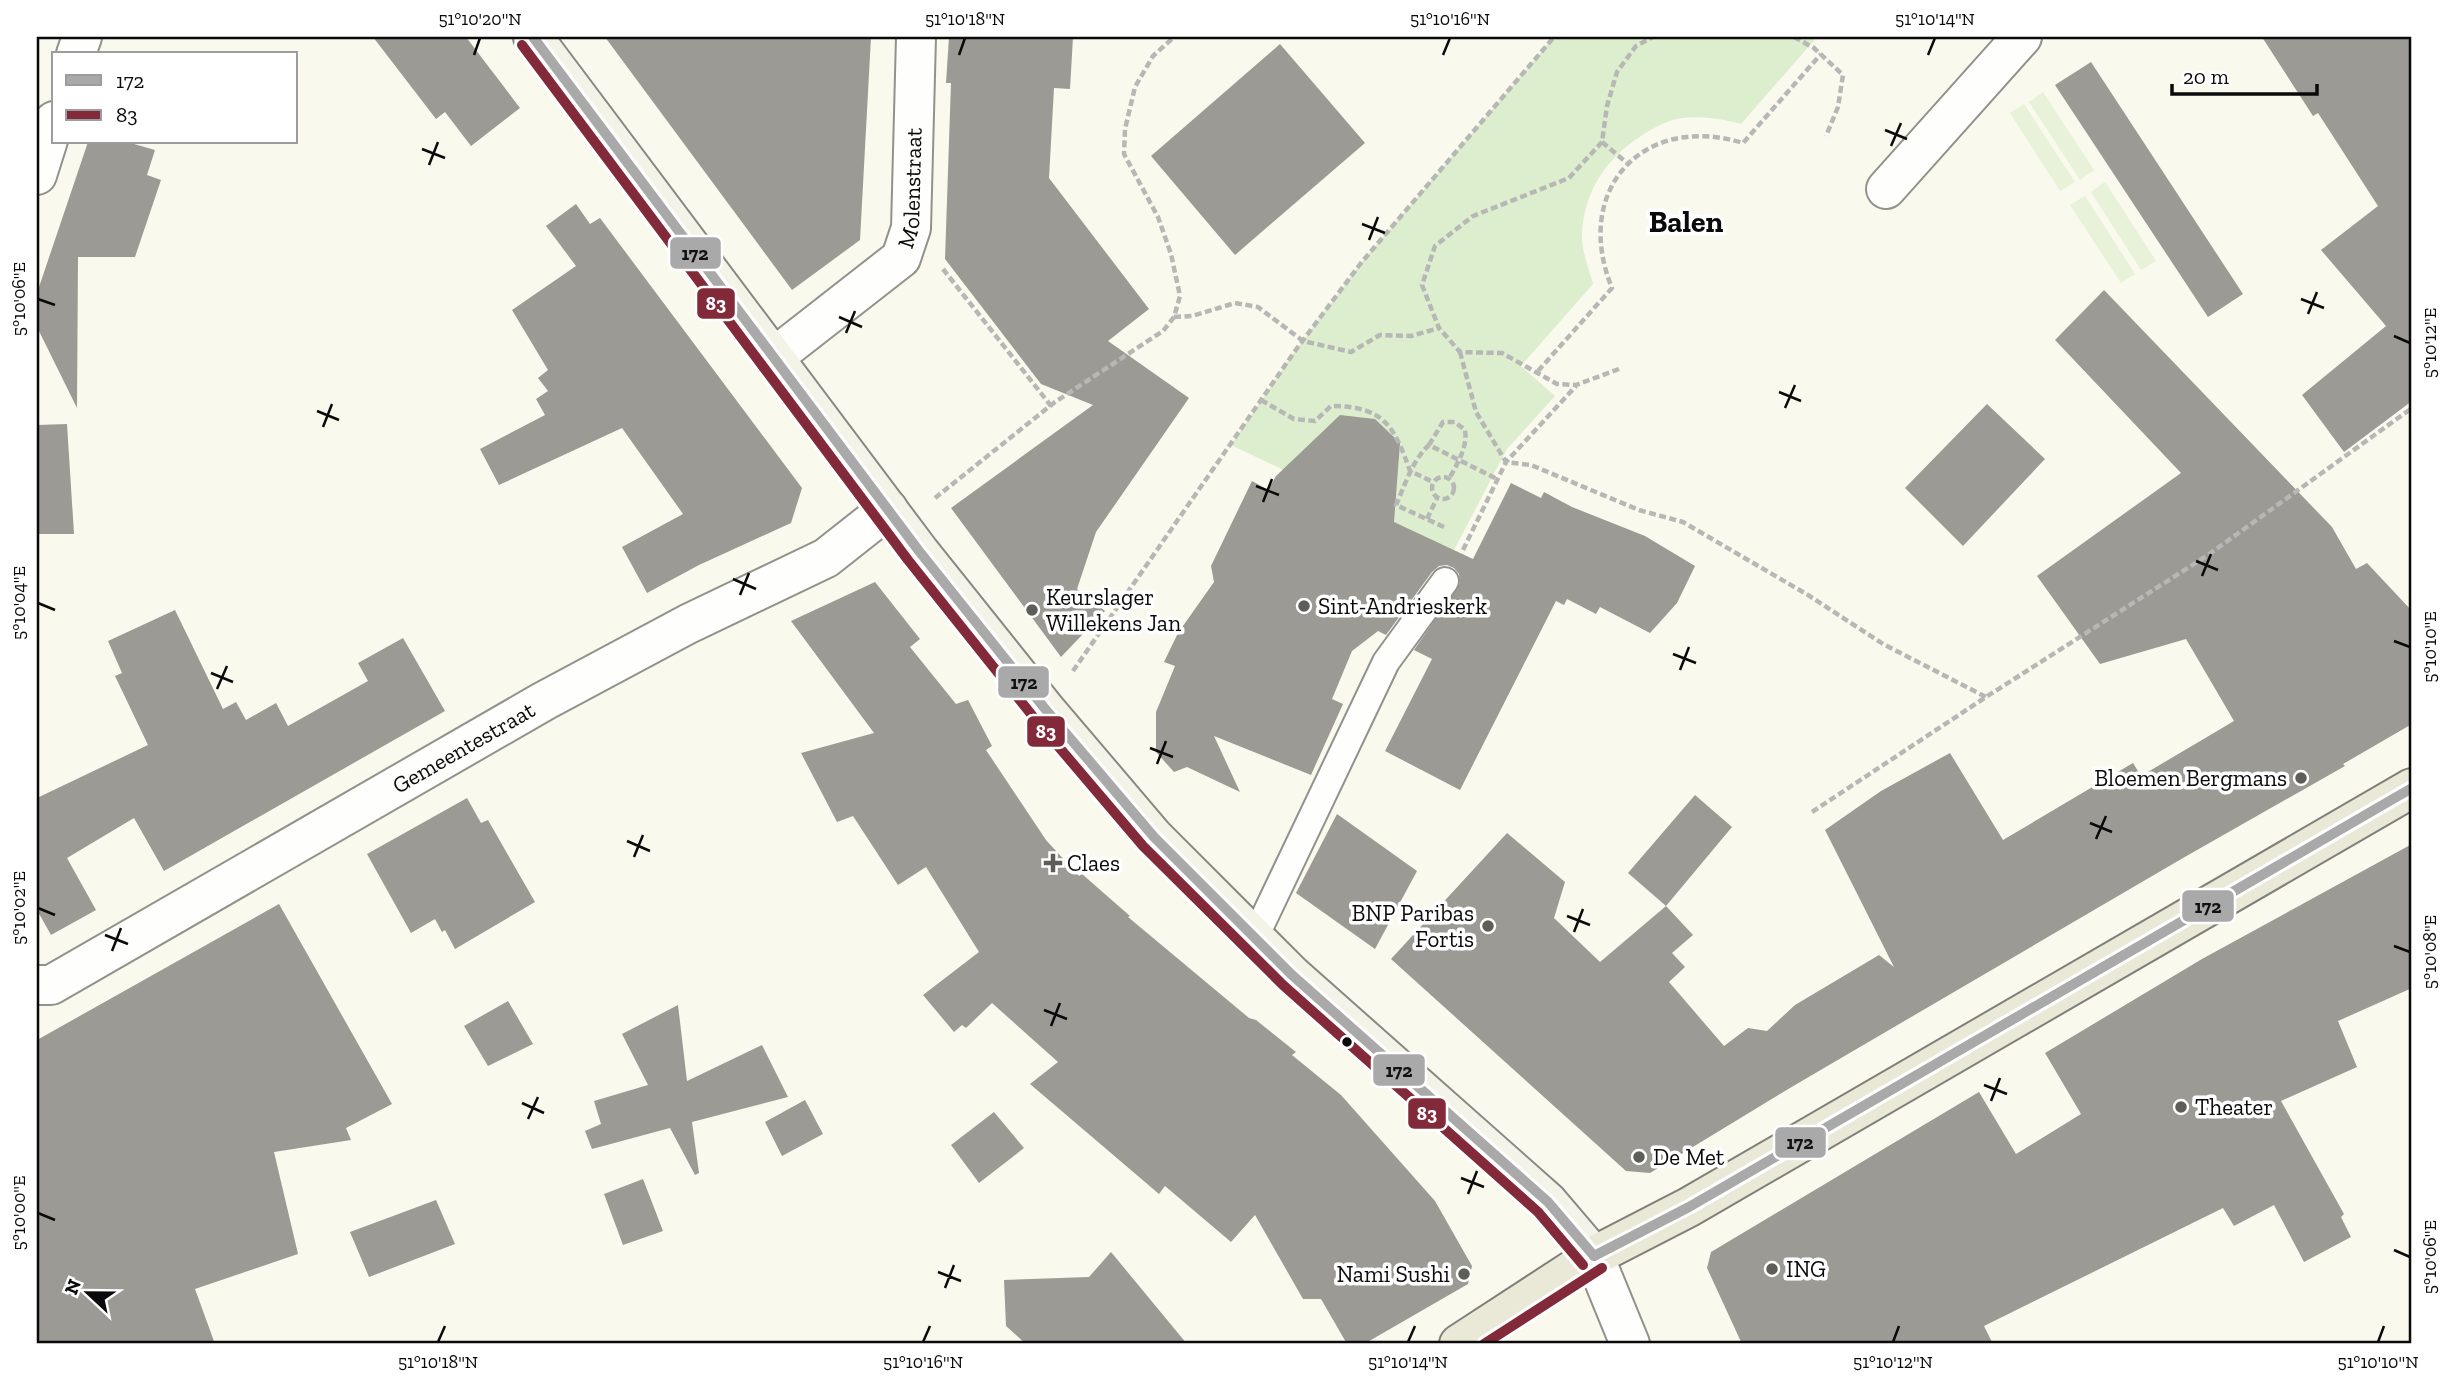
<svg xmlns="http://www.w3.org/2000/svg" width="2449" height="1381" viewBox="0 0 2449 1381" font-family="'Zilla Slab',serif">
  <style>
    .green { fill: #dceece }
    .pitch { fill: #e7f2d8 }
    .building { fill: #9b9a94 }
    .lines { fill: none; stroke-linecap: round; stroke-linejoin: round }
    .lane-casing { stroke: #92928c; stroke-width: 30 }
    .street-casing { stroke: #92928c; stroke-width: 42 }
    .secondary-casing { stroke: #888883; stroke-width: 42 }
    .primary-casing { stroke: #7f7f7a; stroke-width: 42 }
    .path { stroke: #b7b7b5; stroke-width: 4.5; stroke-dasharray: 7 3.5; stroke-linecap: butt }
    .lane { stroke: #fefefc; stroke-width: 26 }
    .street { stroke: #fefefc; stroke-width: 38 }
    .secondary { stroke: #f3f3e8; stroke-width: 38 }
    .primary { stroke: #eae9d8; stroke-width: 38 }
    .bus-1-casing { stroke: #fff; stroke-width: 16 }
    .bus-2-casing { stroke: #fff; stroke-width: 16 }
    .bus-1 { stroke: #a9a9a9; stroke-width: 10 }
    .bus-2 { stroke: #822a3a; stroke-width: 10 }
    .ticks { fill: none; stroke: #0a0a0a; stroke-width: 2.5 }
    .poi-dot { fill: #5e5e59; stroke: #fff; stroke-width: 2.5 }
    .bus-dot { fill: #0a0a0a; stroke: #fff; stroke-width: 2.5 }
    .labels { text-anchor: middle; stroke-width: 7; stroke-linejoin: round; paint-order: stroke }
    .street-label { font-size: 23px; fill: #0a0a0a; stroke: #fff }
    .poi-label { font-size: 23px; fill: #0a0a0a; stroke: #fff; text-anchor: start }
    .district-label { font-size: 30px; font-weight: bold; fill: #0a0a0a; stroke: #fff }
    .line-badge { stroke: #fff; stroke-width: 2.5 }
    .badge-label { font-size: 19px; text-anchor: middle; font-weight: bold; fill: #fff }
    .pale-badge-label { font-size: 19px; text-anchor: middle; font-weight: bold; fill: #111 }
    .neatline { fill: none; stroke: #0a0a0a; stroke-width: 2.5 }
    .ticks-label { font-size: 18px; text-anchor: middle; fill: #0a0a0a }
  </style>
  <rect width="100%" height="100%" fill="#f9f9ed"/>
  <path class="green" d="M1554,37H1817L1741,124C1722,119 1702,116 1682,118C1667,120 1651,129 1638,138C1604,161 1583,194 1582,237C1582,252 1589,269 1593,284L1521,366L1555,396L1507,449L1453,552L1369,510L1398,466L1399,459L1390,458L1361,417C1349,416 1331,423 1323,431L1330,438L1309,482L1231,445L1295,351L1361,263Z"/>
  <g class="pitch">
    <polygon points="2043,92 2094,170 2080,180 2029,102"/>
    <polygon points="2024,104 2075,182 2060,191 2010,113"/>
    <polygon points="2105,182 2156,261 2141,270 2091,192"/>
    <polygon points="2085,196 2135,274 2121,283 2070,205"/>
  </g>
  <g class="building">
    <polygon points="373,37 466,37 520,108 471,146 445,112 436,119"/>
    <polygon points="605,37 871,37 860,240 792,290"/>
    <polygon points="949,37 1073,37 1070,89 1054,88 1049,178 1149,309 1108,341 1189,398 1096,532 1077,589 1105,611 1061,657 951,508 1093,405 1041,384 945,259 951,83 946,83"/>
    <polygon points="2262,37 2412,37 2412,401 2344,452 2302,395 2386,326 2321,250 2378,206 2318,113 2313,116"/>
    <polygon points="1280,44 1365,143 1235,255 1151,156"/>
    <polygon points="2091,62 2243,294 2208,317 2055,85"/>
    <polygon points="88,142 127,142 155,150 147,175 161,180 135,257 78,257 77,408 37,327 37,293"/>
    <polygon points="576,204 590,224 600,218 802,488 791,523 699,565 647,593 622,547 683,514 622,428 499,485 480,449 545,415 536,399 548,391 538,378 548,370 512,310 576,266 546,226"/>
    <polygon points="2104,290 2332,527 2356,569 2367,563 2412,611 2412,724 2343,764 2345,766 2183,858 1795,1085 1650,1173 1626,1171 1391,959 1507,833 1565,882 1554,918 1600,962 1666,906 1628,873 1695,795 1732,827 1666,906 1693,935 1672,953 1685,967 1669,982 1724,1046 1748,1028 1767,1031 1795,1005 1879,955 1894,967 1825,830 1881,791 1950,753 2003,840 2133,763 2141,776 2234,721 2186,639 2100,664 2037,576 2181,473 2055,340"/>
    <polygon points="1987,404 2045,459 1963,546 1905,488"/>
    <polygon points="1340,415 1375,419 1400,443 1394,522 1473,559 1511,483 1541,498 1544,492 1572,507 1645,536 1695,566 1677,603 1650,633 1600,607 1596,614 1567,599 1564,605 1556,601 1460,790 1385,751 1432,659 1414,650 1460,583 1459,574 1454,568 1447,565 1439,566 1432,572 1386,635 1378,631 1352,651 1332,699 1343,704 1311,775 1214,736 1240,792 1187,767 1174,772 1156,752 1156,712 1175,666 1164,662 1178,633 1214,582 1211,566 1252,481 1268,490 1276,476"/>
    <polygon points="67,424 74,534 37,534 37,425"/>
    <polygon points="875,582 920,639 910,647 956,704 968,700 992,746 986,750 1046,840 1079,876 1082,874 1130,916 1128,917 1249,1018 1256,1020 1296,1052 1292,1055 1341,1095 1435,1201 1472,1266 1468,1284 1364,1344 1347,1344 1321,1299 1303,1299 1255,1215 1231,1242 1165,1186 1159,1194 1030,1084 1058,1062 992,1003 966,1028 962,1025 954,1032 923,995 979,952 926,867 898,885 853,816 837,822 801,753 874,733 791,621"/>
    <polygon points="175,610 223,709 236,702 246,720 276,703 288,726 368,681 358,663 403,638 445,711 164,871 134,818 67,858 96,910 51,935 37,910 37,798 148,745 115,676 122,673 108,641"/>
    <polygon points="467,798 481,823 488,820 535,902 455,949 445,930 442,932 435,919 411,933 367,854"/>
    <polygon points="1337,814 1417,871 1375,949 1296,893"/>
    <polygon points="2412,844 2412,988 2338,1021 2357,1067 2281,1101 2344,1214 2341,1217 2351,1237 2304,1262 2274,1205 2234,1226 2223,1208 1984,1326 1993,1344 1742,1344 1707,1268 1711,1252 1979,1092 2016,1154 2081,1114 2045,1053 2202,959"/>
    <polygon points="279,904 392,1104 346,1128 351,1140 274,1152 298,1254 195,1289 215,1344 37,1344 37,1040"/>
    <polygon points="508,1001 533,1044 488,1066 464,1026"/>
    <polygon points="678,1005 687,1081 762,1045 788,1097 692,1122 699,1173 695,1175 670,1128 592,1149 585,1131 601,1124 594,1101 648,1085 622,1034"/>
    <polygon points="805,1100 823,1134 782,1156 765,1122"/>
    <polygon points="994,1112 1024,1148 979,1183 951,1145"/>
    <polygon points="643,1179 663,1231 623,1245 604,1194"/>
    <polygon points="436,1200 455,1244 369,1277 350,1232"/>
    <polygon points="1111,1252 1187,1344 1026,1344 1006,1326 1004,1280 1089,1277"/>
  </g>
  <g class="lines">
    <g class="lane-casing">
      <polyline id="lane" points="1254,939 1386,662 1445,581"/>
    </g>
    <g class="street-casing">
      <g id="street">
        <polyline points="76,54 82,37"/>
        <polyline points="37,175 54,121"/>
        <polyline points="1886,189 2022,37"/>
        <path id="s1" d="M773,358L901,258L911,228L916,37"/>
        <path id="s2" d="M37,985H51L544,701L688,624L826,558L888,509"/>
        <polyline points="1594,1256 1630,1344"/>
      </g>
    </g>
    <g class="secondary-casing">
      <polyline id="secondary" points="533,37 919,551 1046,710 1154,837 1292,975 1548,1202 1594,1256"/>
    </g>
    <g class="primary-casing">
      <polyline id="primary" points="1459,1344 1594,1256 1689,1207 2412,788"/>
    </g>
    <g class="path">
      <polyline points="1794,37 1814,48 1843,75 1838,107 1826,136"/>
      <polyline points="1602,142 1627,163"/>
      <polyline points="943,269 1051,406"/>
      <polyline points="1174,317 1192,316 1235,303 1258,307 1303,341 1351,352 1380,335 1411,336 1439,328"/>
      <polyline points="1460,352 1476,412 1506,462 1531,465 1639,510 1683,522 1808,595 1883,644 1986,697"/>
      <polyline points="1619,369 1576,385 1557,384 1502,353 1460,352 1439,328 1422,285 1435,246 1473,216 1569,178 1602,142 1607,106 1617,72 1636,46 1653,37"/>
      <path d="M1538,371L1612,288C1572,191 1642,112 1743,143L1821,54"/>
      <path d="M1261,400L1294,419L1315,421L1331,406C1384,406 1394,426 1410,471L1433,482"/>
      <path d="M1429,445L1443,422H1455L1465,430C1468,447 1457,464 1449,479"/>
      <circle cx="1443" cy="488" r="11"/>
      <polyline points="935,498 1055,402 1163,331 1174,317 1180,296 1171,254 1158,217 1124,154 1125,129 1135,87 1153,56 1174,37"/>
      <polyline points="1427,519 1437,498"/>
      <path d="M1444,527L1396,505C1405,485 1412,461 1429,445L1497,479"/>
      <polyline points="1463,550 1506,462 1576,386"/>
      <polyline points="1073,671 1295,351 1361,263 1554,37"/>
      <polyline points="1812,812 1986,697 2208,555 2412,408"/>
    </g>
    <use href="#lane" class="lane"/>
    <use href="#street" class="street"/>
    <use href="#secondary" class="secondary"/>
    <use href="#primary" class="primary"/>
    <g class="bus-1-casing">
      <g id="bus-1">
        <polyline points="533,37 919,551 1046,710 1154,837 1292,975 1548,1202 1594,1256"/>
        <polyline points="1594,1256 1689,1207 2412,788"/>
      </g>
    </g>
    <g class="bus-2-casing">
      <g id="bus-2">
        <polyline points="522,45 908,560 1035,719 1143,846 1283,985 1538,1212 1583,1265"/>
        <polyline points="1484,1344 1602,1268"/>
      </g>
    </g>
    <use href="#bus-1" class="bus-1"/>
    <use href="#bus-2" class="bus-2"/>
  </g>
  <path class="ticks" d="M474,55L480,38M959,55L965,38M1443,55L1450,38M1928,55L1935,38M1885,130L1907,139M1891,146L1901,123M422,149L445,158M429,165L438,142M1362,224L1385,233M1369,240L1378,217M38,299L55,305M2301,299L2324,308M2308,314L2317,292M839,317L862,327M846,333L855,311M2394,336L2410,343M1779,392L1801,401M1785,408L1795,385M317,411L339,420M323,427L332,404M1256,486L1279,495M1263,502L1272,479M2196,561L2218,570M2202,576L2211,554M733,579L756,589M740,595L749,573M38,603L55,610M2394,641L2410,647M1673,654L1696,663M1680,670L1689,647M211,673L233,682M217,689L227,666M1150,748L1173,757M1157,764L1166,741M2090,823L2112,832M2096,839L2106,816M627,841L650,851M634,857L643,835M38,908L55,915M1567,916L1590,925M1574,932L1583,909M105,935L128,944M2394,946L2410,952M112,951L121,928M1044,1010L1067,1019M1051,1026L1060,1003M1984,1085L2007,1094M1991,1101L2000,1078M522,1103L544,1113M528,1119L538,1097M1461,1178L1484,1187M1468,1194L1477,1171M38,1213L55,1220M2394,1250L2410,1257M938,1272L961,1281M945,1288L954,1265M438,1342L445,1326M923,1342L930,1326M1408,1342L1415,1326M1893,1342L1899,1326M2378,1342L2384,1326"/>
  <g class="poi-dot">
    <circle cx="1304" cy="606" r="7"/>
    <circle cx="1032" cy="610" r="7"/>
    <circle cx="2301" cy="778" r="7"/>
    <path d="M1049.5 852.5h7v7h7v7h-7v7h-7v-7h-7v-7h7z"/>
    <circle cx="1488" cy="926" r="7"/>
    <circle cx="2181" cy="1107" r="7"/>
    <circle cx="1639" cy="1157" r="7"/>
    <circle cx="1772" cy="1269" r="7"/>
    <circle cx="1464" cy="1274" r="7"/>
  </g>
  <circle class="bus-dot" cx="1347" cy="1042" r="6"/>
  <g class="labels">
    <g class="street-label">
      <text dy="8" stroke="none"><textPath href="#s1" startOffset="234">Molenstraat</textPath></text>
      <text dy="8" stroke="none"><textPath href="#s2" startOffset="490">Gemeentestraat</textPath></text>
    </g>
    <g class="poi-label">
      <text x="1046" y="605">Keurslager<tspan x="1046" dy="26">Willekens Jan</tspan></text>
      <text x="1318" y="614">Sint-Andrieskerk</text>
      <text x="2287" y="786" text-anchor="end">Bloemen Bergmans</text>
      <text x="1067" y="871">Claes</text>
      <text x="1474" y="921" text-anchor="end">BNP Paribas<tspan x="1474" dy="26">Fortis</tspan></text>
      <text x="2195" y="1115">Theater</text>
      <text x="1653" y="1165">De Met</text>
      <text x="1786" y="1277">ING</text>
      <text x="1450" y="1282" text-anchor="end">Nami Sushi</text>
    </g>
    <g class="district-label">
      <text x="1686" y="232">Balen</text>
    </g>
  </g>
  <g class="line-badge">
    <rect x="669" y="236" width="53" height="34" rx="7" fill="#a9a9a9"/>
    <rect x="696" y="287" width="40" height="33" rx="7" fill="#822a3a"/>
    <rect x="997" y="665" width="53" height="34" rx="7" fill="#a9a9a9"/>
    <rect x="1026" y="715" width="40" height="33" rx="7" fill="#822a3a"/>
    <rect x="2181" y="889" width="54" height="34" rx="7" fill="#a9a9a9"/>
    <rect x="1372" y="1053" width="54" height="34" rx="7" fill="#a9a9a9"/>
    <rect x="1407" y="1097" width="40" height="33" rx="7" fill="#822a3a"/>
    <rect x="1774" y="1126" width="53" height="33" rx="7" fill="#a9a9a9"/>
  </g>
  <g class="badge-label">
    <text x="716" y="310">83</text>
    <text x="1046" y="738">83</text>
    <text x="1427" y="1120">83</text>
  </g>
  <g class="pale-badge-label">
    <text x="695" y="260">172</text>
    <text x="1024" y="689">172</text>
    <text x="2208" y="913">172</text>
    <text x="1399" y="1077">172</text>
    <text x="1800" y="1149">172</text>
  </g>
  <rect width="2449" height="1381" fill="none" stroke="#ffffff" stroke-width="77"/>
  <rect x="52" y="52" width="245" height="91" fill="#ffffff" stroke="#9d9d9d" stroke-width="2"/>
  <rect x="66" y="75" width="35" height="10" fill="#a9a9a9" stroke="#9d9d9d" stroke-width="2"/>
  <text x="116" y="88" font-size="21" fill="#0a0a0a">172</text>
  <rect x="66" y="110" width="35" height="10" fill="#822a3a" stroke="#9d9d9d" stroke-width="2"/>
  <text x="116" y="122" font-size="21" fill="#0a0a0a">83</text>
  <g transform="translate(88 1293) rotate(292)" stroke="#ffffff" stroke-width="5" paint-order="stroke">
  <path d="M0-5L12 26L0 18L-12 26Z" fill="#0a0a0a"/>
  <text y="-10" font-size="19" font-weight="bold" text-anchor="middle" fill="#0a0a0a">N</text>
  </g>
  <path d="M2172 84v10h145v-10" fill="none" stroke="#0a0a0a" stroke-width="3.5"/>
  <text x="2183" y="84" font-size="21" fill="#0a0a0a" stroke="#ffffff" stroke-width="5" paint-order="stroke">20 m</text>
  <rect x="38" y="38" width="2372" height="1304" class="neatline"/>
  <g class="ticks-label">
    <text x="480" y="25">51°10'20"N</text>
    <text x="965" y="25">51°10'18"N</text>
    <text x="1450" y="25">51°10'16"N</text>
    <text x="1935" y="25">51°10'14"N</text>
    <text transform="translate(19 299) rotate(-90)" y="6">5°10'06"E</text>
    <text transform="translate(2430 343) rotate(-90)" y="6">5°10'12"E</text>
    <text transform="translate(19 603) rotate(-90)" y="6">5°10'04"E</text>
    <text transform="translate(2430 647) rotate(-90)" y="6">5°10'10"E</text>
    <text transform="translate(19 908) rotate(-90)" y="6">5°10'02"E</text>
    <text transform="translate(2430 952) rotate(-90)" y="6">5°10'08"E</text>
    <text transform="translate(19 1213) rotate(-90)" y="6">5°10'00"E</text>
    <text transform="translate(2430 1257) rotate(-90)" y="6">5°10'06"E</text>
    <text x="438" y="1368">51°10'18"N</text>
    <text x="923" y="1368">51°10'16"N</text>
    <text x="1408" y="1368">51°10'14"N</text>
    <text x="1893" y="1368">51°10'12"N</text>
    <text x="2378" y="1368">51°10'10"N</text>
  </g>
</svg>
